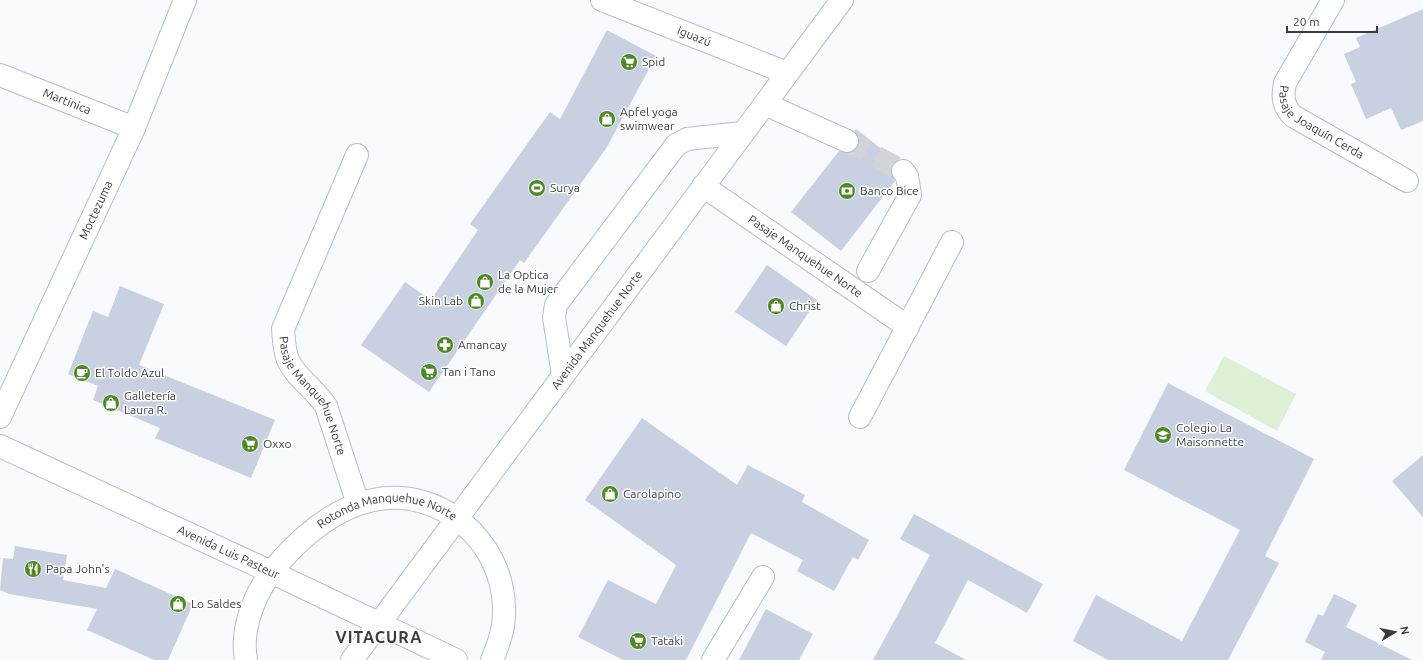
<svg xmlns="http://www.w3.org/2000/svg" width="1423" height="660" viewBox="0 0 1423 660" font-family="Ubuntu,sans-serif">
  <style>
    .green { fill: #ddefd4 }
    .building { fill: #c8d0e1 }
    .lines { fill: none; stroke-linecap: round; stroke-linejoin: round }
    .minor-tunnel { stroke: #d2d4d8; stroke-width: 22; stroke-dasharray: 22 11; stroke-linecap: butt }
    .minor-casing { stroke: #b5bdce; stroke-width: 24 }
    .major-casing { stroke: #b5bdce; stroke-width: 24 }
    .minor { stroke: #fff; stroke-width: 22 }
    .major { stroke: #fff; stroke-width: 22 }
    .labels { text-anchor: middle; stroke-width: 3; stroke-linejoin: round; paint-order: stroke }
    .street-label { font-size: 12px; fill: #383c42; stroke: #fff }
    .poi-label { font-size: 12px; fill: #383c42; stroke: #fff; text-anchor: start }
    .district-label { font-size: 16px; font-weight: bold; letter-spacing: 1px; fill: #383c42; stroke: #fff }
  </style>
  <rect width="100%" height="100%" fill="#f8fafd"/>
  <polygon class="green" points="1224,356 1296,394 1277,431 1205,391"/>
  <g class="building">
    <polygon points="1423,9 1423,121 1401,130 1391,108 1366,119 1351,84 1356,82 1344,54 1360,47 1356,38"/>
    <polygon points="607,30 656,56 607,147 524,263 520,260 429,392 361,345 405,282 431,300 478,230 470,224 550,112 560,119"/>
    <polygon points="856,129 897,161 892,166 891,172 895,181 841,251 791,212 839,151 849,153 855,151 858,146 859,139 854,131"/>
    <polygon points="767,265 817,300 786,346 735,312"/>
    <polygon points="120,286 164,304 139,365 275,420 251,478 155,438 160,428 93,400 98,386 68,374 93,311 108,317"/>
    <polygon points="1168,383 1314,459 1265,556 1279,563 1228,660 1108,660 1073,641 1096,595 1182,641 1240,530 1124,470"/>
    <polygon points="642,418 737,485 748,465 805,495 802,502 869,540 858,560 853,557 834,591 797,571 803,560 751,533 686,660 623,660 578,637 608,580 656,604 676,565 585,500"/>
    <polygon points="1423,455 1423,517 1392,481"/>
    <polygon points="914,514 1043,584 1027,613 968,580 935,643 966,660 873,660 930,555 900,539"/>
    <polygon points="15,546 67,555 63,580 106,588 115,569 193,604 168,660 154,660 87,630 97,609 9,594 0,590 3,558 13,559"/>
    <polygon points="1334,594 1357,605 1346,627 1412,660 1321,660 1325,652 1305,642 1318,614 1323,616"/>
    <polygon points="766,609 813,634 799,660 739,660"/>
  </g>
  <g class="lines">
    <polyline class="minor-tunnel" points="847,141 903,171"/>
    <g class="minor-casing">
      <g id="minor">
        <path id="s1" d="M602,0L787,73"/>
        <path id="s2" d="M1333,0L1285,83C1282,97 1283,106 1293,116L1407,181"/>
        <path id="s3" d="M0,75L134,128"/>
        <polyline points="765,104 847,141"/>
        <path id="s4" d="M357,155L283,329C284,339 284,350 288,360C296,378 316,390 326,406L358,504"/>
        <path id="s5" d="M703,186L908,327"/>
        <polyline points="868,271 910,195 907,176 903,171"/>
        <polyline points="563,375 554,317 556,305 676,145 687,139 742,133"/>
        <path id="s6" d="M0,417L134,128L185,0"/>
        <polyline points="860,417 952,242"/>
        <path id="s7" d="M246,660C240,627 256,590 277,565C302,536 335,508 373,500C440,486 503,541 504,608C505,627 499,643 492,660"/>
        <path id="s8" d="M352,660L842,0"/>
        <polyline points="713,660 763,577"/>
      </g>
    </g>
    <g class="major-casing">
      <g id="major">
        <path id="s9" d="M0,446L271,572L456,660"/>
      </g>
    </g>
    <use href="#minor" class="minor"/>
    <use href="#major" class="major"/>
  </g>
  <defs>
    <g id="supermarket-disc" transform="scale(0.9)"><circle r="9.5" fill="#4f8926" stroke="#fff"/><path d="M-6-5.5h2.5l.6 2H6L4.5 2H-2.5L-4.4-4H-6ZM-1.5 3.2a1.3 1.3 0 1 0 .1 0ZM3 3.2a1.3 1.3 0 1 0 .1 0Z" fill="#fff"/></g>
    <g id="shop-disc" transform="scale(0.9)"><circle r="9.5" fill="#4f8926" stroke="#fff"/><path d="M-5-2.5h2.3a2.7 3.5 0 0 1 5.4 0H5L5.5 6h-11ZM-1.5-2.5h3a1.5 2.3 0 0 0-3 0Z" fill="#fff"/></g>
    <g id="stadium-disc" transform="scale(0.9)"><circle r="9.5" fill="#4f8926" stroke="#fff"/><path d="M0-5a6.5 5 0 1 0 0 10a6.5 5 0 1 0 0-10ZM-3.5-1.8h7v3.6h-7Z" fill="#fff"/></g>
    <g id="bank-disc" transform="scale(0.9)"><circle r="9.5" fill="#4f8926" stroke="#fff"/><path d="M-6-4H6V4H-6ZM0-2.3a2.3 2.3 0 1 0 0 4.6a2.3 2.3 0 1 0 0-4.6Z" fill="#fff"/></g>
    <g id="pharmacy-disc" transform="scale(0.9)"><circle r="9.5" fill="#4f8926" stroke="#fff"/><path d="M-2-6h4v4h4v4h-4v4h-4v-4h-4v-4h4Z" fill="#fff"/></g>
    <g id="cafe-disc" transform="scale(0.9)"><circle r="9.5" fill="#4f8926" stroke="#fff"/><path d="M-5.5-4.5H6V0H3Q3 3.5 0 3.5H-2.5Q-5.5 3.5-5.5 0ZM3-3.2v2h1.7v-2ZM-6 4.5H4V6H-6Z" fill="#fff"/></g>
    <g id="school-disc" transform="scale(0.9)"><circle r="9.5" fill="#4f8926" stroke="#fff"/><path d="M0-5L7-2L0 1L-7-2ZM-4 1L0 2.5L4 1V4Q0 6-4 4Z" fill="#fff"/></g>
    <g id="restaurant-disc" transform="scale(0.9)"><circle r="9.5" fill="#4f8926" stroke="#fff"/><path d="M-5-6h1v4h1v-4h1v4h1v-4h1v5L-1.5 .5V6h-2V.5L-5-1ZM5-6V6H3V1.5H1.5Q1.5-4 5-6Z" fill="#fff"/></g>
  </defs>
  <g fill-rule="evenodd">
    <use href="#supermarket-disc" x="629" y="62"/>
    <use href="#shop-disc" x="607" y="119"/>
    <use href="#stadium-disc" x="537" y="188"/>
    <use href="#bank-disc" x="847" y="191"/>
    <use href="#shop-disc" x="485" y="282"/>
    <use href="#shop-disc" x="476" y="301"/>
    <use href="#shop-disc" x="776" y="306"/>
    <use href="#pharmacy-disc" x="445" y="345"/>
    <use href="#supermarket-disc" x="429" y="372"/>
    <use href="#cafe-disc" x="82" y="373"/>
    <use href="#shop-disc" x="111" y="403"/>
    <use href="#school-disc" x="1163" y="435"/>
    <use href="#supermarket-disc" x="250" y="444"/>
    <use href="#shop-disc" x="610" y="494"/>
    <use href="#restaurant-disc" x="33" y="569"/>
    <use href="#shop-disc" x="178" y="604"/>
    <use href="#supermarket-disc" x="638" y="641"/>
  </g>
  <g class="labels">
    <g class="street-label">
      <text dy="4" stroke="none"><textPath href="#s1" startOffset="99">Iguazú</textPath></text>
      <text dy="4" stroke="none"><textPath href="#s3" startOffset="72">Martinica</textPath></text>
      <text dy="4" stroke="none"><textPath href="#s2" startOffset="155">Pasaje Joaquín Cerda</textPath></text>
      <text dy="4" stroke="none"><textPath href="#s6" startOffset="228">Moctezuma</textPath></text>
      <text dy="4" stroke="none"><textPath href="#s5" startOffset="124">Pasaje Manquehue Norte</textPath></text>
      <text dy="4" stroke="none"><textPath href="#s8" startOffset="411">Avenida Manquehue Norte</textPath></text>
      <text dy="4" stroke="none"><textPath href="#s4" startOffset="264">Pasaje Manquehue Norte</textPath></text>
      <text dy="4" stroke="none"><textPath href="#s7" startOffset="234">Rotonda Manquehue Norte</textPath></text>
      <text dy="4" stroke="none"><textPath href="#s9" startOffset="252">Avenida Luis Pasteur</textPath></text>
    </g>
    <g class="poi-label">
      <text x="642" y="66">Spid</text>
      <text x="620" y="116">Apfel yoga<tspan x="620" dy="14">swimwear</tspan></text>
      <text x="550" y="192">Surya</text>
      <text x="860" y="195">Banco Bice</text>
      <text x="498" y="279">La Optica<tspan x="498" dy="14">de la Mujer</tspan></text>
      <text x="463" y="305" text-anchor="end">Skin Lab</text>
      <text x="789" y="310">Christ</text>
      <text x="458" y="349">Amancay</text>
      <text x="442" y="376">Tan i Tano</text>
      <text x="95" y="377">El Toldo Azul</text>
      <text x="124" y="400">Galletería<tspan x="124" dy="14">Laura R.</tspan></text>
      <text x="1176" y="432">Colegio La<tspan x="1176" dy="14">Maisonnette</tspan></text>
      <text x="263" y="448">Oxxo</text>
      <text x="623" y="498">Carolapino</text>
      <text x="46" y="573">Papa John's</text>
      <text x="191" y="608">Lo Saldes</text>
      <text x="651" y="645">Tataki</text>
    </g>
    <g class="district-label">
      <text x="379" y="643">VITACURA</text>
    </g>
  </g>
  <g transform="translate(1395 632) rotate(80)" stroke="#ffffff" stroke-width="3" paint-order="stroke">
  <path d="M0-3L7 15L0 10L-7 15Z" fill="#383c42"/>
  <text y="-6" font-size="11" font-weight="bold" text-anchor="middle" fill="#383c42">N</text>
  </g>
  <path d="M1287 26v6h90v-6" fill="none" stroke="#383c42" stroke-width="2"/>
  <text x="1293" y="26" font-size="12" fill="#383c42" stroke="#ffffff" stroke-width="3" paint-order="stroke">20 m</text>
</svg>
